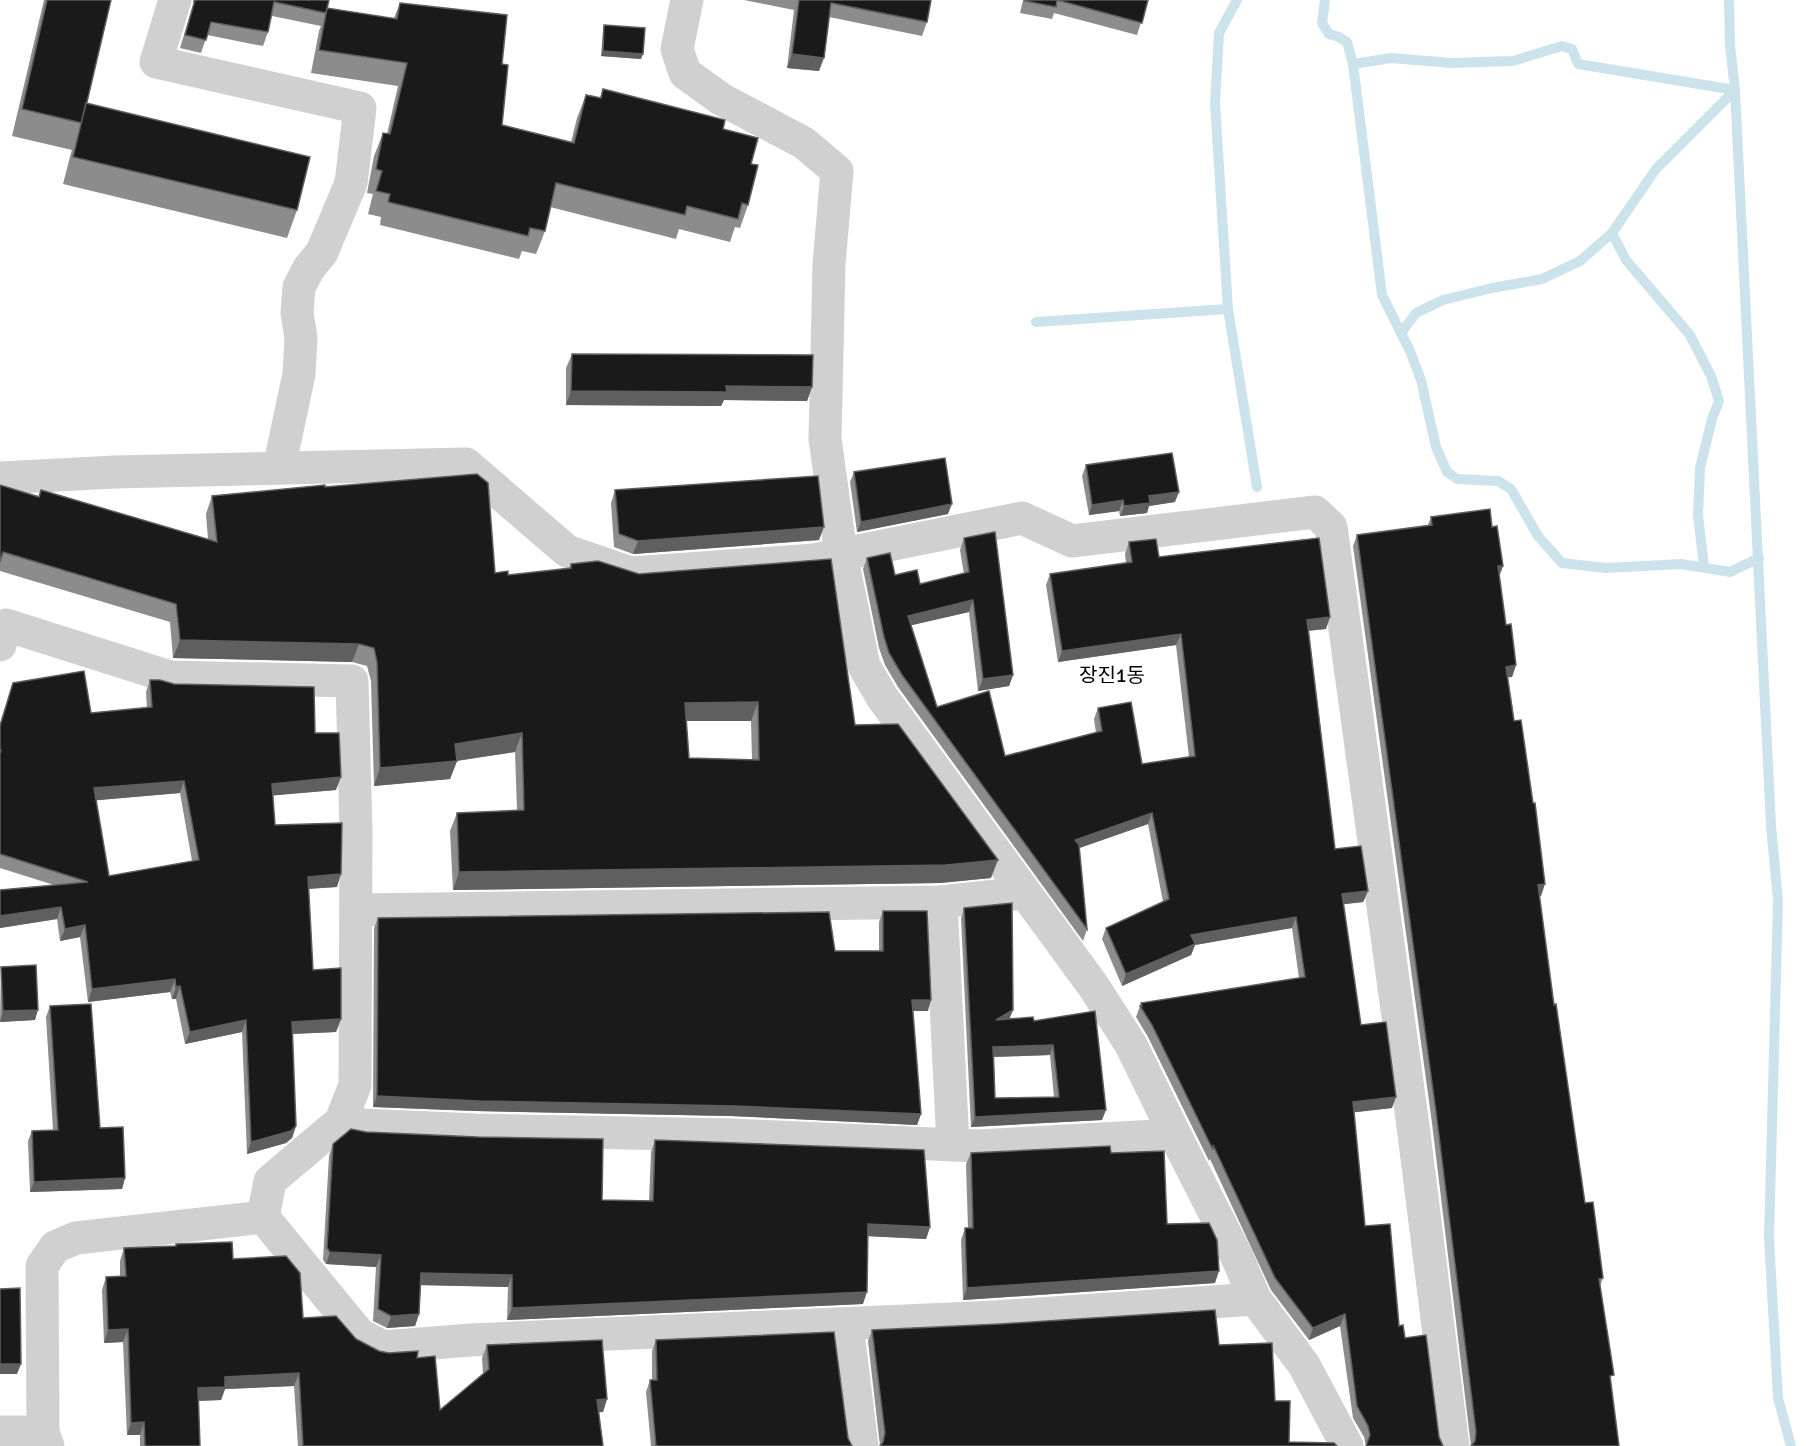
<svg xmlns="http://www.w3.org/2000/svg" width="1820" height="1446" viewBox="0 0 1820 1446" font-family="Signika,'Noto Sans KR',sans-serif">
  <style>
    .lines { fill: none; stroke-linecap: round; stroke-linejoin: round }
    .stream { stroke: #cce3eb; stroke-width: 10 }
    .street { stroke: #d0d0d0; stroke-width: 33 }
    .wall { fill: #8c8c8c; fill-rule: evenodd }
    .shaded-wall { fill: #5f5f5f }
    .building { fill: #1a1a1a; stroke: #5f5f5f; stroke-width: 1.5; fill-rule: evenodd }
    .labels { text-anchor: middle; stroke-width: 6; stroke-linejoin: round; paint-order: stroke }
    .quarter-label { font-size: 20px; fill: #000; stroke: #fff }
  </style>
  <rect width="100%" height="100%" fill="#fff"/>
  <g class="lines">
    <g class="stream">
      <polyline points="1237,0 1219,33 1215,103 1228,309 1257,487"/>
      <polyline points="1325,0 1322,23 1329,34 1339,37 1347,42 1353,64 1382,295 1410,351 1421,380 1436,447 1447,472 1457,479 1498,481 1511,489 1538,536 1562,563 1606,568 1681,564 1730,572 1759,558"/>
      <polyline points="1729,0 1730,45 1735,90 1771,826 1778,900 1769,1238 1778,1398 1791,1446"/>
      <polyline points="1353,64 1391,58 1452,63 1513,61 1562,46 1572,49 1578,64 1735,90"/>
      <polyline points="1612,233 1626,260 1690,335 1711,376 1719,401 1712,419 1700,468 1698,515 1704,567"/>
      <polyline points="1036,322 1228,309"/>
      <polyline points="1401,333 1416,313 1443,300 1492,288 1542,279 1580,261 1612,233 1656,169 1735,90"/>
    </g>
    <g class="street">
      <polyline points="175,0 156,62 360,108 351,183 322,252 309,268 299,287 297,313 301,338 299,374 279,468"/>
      <polyline points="687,0 677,49 685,73 721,99 804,143 837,171 829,264 825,439 841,554 864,666 882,697 1094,987 1131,1045 1175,1135 1237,1257 1255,1299 1304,1365 1347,1446"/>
      <polyline points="0,478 115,472 466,464 567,551 631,573 814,560 1022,518 1072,541 1315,512 1331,527 1413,1126 1453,1446"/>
      <polyline points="0,645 6,625 170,677 352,681 356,832 355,1085 341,1121 270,1181 263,1217"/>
      <polyline points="941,902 953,1145"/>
      <polyline points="356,910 941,902 1024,893"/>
      <polyline points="341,1121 363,1125 475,1130 731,1135 978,1146 1175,1135"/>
      <polyline points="847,1325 862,1446"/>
      <polyline points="0,1432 43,1432"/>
      <polyline points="48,1446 43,1432 42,1266 55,1247 76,1238 263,1217 360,1335 383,1347 471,1340 995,1317 1255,1299"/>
    </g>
  </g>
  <g class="wall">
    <polygon points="44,0 111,0 86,105 297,210 287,238 63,184 72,149 72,150 12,136"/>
    <polygon points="193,0 329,0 326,12 394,18 400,3 502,64 502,125 571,142 577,118 586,95 600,98 603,89 723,129 751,164 748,205 740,228 735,227 730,242 679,229 676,239 550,207 545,231 536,254 522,251 519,259 380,225 381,217 368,214 373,194 367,193 374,156 383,133 387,134 398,86 311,73 319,31 321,26 272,16 268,32 263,46 207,35 201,53 180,48 193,5"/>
    <polygon points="744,0 931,0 927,22 922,36 829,17 819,71 787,68 794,10"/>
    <polygon points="1023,0 1148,0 1137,35 1054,13 1052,19 1020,13"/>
    <polygon points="604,25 641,59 601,56 603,30"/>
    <polygon points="572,354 812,387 807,401 724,400 721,406 566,405 566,368"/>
    <polygon points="1086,465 1175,502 1149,506 1147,513 1120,516 1119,511 1089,515 1082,476"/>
    <polygon points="854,472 948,514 857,532 850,482"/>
    <path d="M0,485L39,496L41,490L208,539L206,514L212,496L325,487L495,573L508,575L569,569L571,564L855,725L991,878L940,883L453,890L450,831L457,813L517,810L515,752L457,761L450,779L374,786L371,681L367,666L352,662L173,658L170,622L0,571ZM686,721H751L752,760L689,758Z"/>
    <polygon points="615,490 819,540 633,554 614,547 611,503"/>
    <polygon points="1431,517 1492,527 1503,566 1499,576 1506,625 1516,665 1512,677 1508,677 1541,896 1539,896 1554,1005 1585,1203 1603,1278 1600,1286 1611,1383 1471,1446 1432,1123 1353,546 1357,535 1428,525"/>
    <polygon points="964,538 1013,675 1009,686 978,691 969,612 911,625 937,707 1005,756 1096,733 1094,719 1098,708 1142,764 1189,757 1176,645 1058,662 1046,585 1050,574 1126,563 1125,554 1129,542 1159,557 1326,629 1309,631 1335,849 1368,891 1363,902 1343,904 1361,1025 1392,1108 1354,1112 1365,1226 1399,1326 1405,1338 1439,1437 1366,1446 1364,1437 1353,1418 1340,1326 1309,1340 1271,1290 1210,1159 1209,1161 1148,1037 1136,1017 1141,1003 1299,978 1292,928 1195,945 1191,955 1122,986 1102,939 1106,928 1163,902 1148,824 1079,848 1087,929 1083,941 898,687 885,665 879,648 863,569 867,558 895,575 920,584 964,574 960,550"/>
    <path d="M150,680L315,733L336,790L273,795L275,825L337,887L309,889L313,970L341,1019L336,1032L292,1034L296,1126L292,1138L286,1143L247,1154L242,1032L185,1044L176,999H172L170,992L88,1002L80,937L60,941L57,919L0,928V890L54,885L0,868V723L13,683L91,713L147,708L146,692ZM180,793L192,861L109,876L96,800Z"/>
    <path d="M964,908L1013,1010L1009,1019L1034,1021L1095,1011L1102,1120L971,1127L961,919ZM1050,1055L1054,1097L995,1098L994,1057Z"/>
    <polygon points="883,911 928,1011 913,1011 921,1114 917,1125 731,1116 476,1111 373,1107 374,928 378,918 835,951 879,951 879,922"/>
    <polygon points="1,967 35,1020 0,1022"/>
    <polygon points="50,1006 100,1128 125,1178 122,1189 30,1192 28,1141 32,1131 53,1130 46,1017"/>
    <polygon points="655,1140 930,1227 926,1239 868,1236 863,1304 507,1320 508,1287 421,1285 419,1314 415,1326 387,1328 373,1321 376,1267 326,1264 323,1260 329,1156 333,1144 602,1200 649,1201 651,1152"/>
    <polygon points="971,1153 1111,1153 1215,1283 963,1300 961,1240 965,1228 968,1228 966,1164"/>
    <polygon points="176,1244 233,1259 303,1318 356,1339 379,1351 417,1358 440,1410 483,1374 482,1358 487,1345 607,1399 603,1412 599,1412 603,1446 298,1446 294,1386 225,1389 221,1400 198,1401 200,1446 140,1446 140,1435 127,1435 123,1342 104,1343 102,1290 106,1277 120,1277 120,1261 124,1248 175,1246"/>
    <polygon points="872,1330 1219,1345 1275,1401 1289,1442 880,1446 868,1341"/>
    <polygon points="656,1340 848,1438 852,1446 651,1446 646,1392 650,1380 652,1380 652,1351"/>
  </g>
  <g class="shaded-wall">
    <polygon points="603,51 643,54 641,59 601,56"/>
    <polygon points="792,54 824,58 819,71 787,68"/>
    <polygon points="726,386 812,387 807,401 724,400 721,406 566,405 571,391"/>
    <polygon points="1179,492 1175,502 1149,506 1147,513 1120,516 1124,506 1149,496"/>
    <polygon points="1123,500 1119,511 1089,515 1092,505"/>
    <polygon points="952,504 948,514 857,532 861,522"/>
    <polygon points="824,527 819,540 633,554 638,541"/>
    <polygon points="1498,566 1503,566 1499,577"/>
    <polygon points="973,600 969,612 904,627 908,616"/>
    <polygon points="1330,617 1326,629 1303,631 1307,620"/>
    <polygon points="1181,634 1176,645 1058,662 1062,651"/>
    <polygon points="180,640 359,644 352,662 173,658"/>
    <polygon points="1516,665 1512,677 1502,678 1506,667"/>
    <polygon points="1013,675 1009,686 978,691 983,679"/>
    <polygon points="758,702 751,721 678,721 685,703"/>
    <polygon points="522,733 515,752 448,762 455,744"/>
    <polygon points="457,761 450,779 374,786 380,768"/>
    <polygon points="341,777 336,790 268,796 272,784"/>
    <polygon points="184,781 180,793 89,801 94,788"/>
    <polygon points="1152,813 1148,824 1071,851 1075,840"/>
    <polygon points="998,860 991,878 940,883 453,890 459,872"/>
    <polygon points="341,874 337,887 304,889 308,877"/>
    <polygon points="1545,884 1541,896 1533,897 1538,885"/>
    <polygon points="1368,891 1363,902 1338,905 1342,894"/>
    <polygon points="61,907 57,919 0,928 0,916"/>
    <polygon points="1296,917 1292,928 1195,945 1191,955 1122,986 1126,974 1191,935"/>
    <polygon points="85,925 80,937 60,941 65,929"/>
    <polygon points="175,979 170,992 88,1002 92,989"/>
    <polygon points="180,986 176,999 172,999 176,987"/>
    <polygon points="912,1000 931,1000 928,1011 908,1011"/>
    <polygon points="38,1010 35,1020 0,1022 3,1011"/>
    <polygon points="1013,1010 1009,1020 996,1020"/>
    <polygon points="341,1019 336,1032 288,1034 292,1022"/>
    <polygon points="246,1020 242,1032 185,1044 190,1032"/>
    <polygon points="1053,1045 1050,1055 990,1057 993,1047"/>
    <polygon points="377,1096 735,1106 921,1114 917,1125 731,1116 476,1111 373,1107"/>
    <polygon points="1396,1097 1392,1108 1349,1113 1353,1102"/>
    <polygon points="1106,1110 1102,1120 971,1127 975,1117"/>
    <polygon points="296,1126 292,1138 286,1143 247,1154 251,1142"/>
    <polygon points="125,1178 122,1189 30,1192 34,1182"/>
    <polygon points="868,1224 930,1227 926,1239 864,1236"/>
    <polygon points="330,1252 381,1255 376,1267 326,1264"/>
    <polygon points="1219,1271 1215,1283 963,1300 967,1288"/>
    <polygon points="421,1273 512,1275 508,1287 417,1285"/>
    <polygon points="867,1292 863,1304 507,1320 512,1308"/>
    <polygon points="419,1314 415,1326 387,1328 391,1316"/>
    <polygon points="1345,1314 1340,1326 1309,1340 1313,1328"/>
    <polygon points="128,1329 123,1342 104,1343 108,1330"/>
    <polygon points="0,1364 21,1364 17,1374 0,1374"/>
    <polygon points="299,1373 294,1386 225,1389 221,1400 193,1401 198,1388 225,1377"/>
    <polygon points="607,1399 603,1412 592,1413 597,1400"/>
    <polygon points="144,1422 140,1435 127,1435 131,1423"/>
  </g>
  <g class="building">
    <polygon points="47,0 111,0 82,123 22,109"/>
    <polygon points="195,0 329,0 326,13 274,2 268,32 211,22 206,40 185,35"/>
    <polygon points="799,0 931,0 927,22 831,3 824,58 792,54"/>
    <polygon points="1025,0 1148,0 1142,23 1057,0 1056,7 1025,1"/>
    <polygon points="400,3 507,15 502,64 508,65 502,125 574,143 586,95 601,98 603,89 725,120 723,129 758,138 751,164 758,165 748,205 742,203 738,219 687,206 685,215 556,183 545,231 530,228 528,236 388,202 390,194 376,191 382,171 376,169 383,133 390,134 407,63 319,50 327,8 397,19"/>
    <polygon points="604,25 645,28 643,54 603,51"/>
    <polygon points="86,103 310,157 297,210 73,157"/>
    <polygon points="572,354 813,355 812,387 726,386 727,392 571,391"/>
    <polygon points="1172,453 1179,492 1149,496 1150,503 1124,506 1123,500 1092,505 1086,465"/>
    <polygon points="945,458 952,504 861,522 854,472"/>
    <path d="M477,474L488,483L495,573L508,571V575L571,568V564L598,561L639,574L831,559L855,725L898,724L998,860L946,865L459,872L457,813L524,810L522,733L455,744L457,761L380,768L377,662L374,648L359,644L180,640L176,604L3,552L0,562V485L39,497L41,490L217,542L212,496L325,485V487ZM758,702L759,760L689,758L685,703Z"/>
    <polygon points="818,476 824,527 638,541 619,534 615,490"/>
    <polygon points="1490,509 1492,527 1497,526 1503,566 1498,566 1506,625 1511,624 1516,665 1506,667 1514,721 1521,720 1533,803 1535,803 1545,884 1538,885 1554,1005 1556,1004 1585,1203 1593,1202 1603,1278 1599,1279 1614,1375 1610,1376 1619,1446 1471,1446 1475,1441 1476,1432 1436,1112 1357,535 1432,525 1431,517"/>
    <polygon points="995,532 1013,675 983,679 973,600 908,616 937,707 989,691 1005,756 1102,731 1098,708 1131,702 1142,764 1195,756 1181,634 1062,651 1050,574 1132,562 1129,542 1156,539 1159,557 1319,538 1330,617 1307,620 1335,849 1361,846 1368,891 1342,894 1361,1025 1386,1022 1396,1097 1353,1102 1365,1226 1390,1224 1399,1326 1403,1325 1405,1338 1426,1335 1439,1437 1443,1446 1366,1446 1370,1435 1368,1426 1357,1406 1345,1314 1313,1328 1275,1278 1213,1145 1213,1150 1152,1025 1140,1006 1142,1006 1141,1003 1305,977 1296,917 1191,935 1195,944 1126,974 1106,928 1169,899 1152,813 1075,840 1079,845 1087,929 902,675 889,653 884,637 867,558 890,553 895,575 917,570 920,584 969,572 964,538"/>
    <path d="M84,671L91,713L152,707L150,680H160L174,684L314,687L315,733H339L341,777L272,784L275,825L342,823L341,874L308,877L313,970L341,968V1019L292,1022L296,1126L291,1131L251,1142L246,1020L190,1032L180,986L176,987L175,979L92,989L85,925L65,929L61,907L0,916V890L88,882L0,854V754L1,750L0,749V726L13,683ZM184,781L199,860L109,876L94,788Z"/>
    <path d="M1012,903L1013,1010L996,1020L1033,1017L1034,1021L1095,1011L1106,1110L975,1117L964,908ZM1053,1045L1059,1097L995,1098L993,1047Z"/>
    <polygon points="883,911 927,911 931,1000 912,1000 921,1114 735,1106 479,1101 377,1096 378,918 829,912 835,951 883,951"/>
    <polygon points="36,965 38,1010 3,1011 1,967"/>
    <polygon points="91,1004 100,1128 123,1127 125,1178 34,1182 32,1131 58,1130 50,1006"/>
    <polygon points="351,1129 366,1132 478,1137 603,1139 602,1200 653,1201 655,1140 924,1150 930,1227 868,1224 867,1292 512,1308 512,1275 421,1273 419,1314 391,1316 378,1309 381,1255 330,1252 327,1248 333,1144"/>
    <polygon points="1110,1146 1111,1153 1164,1151 1167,1224 1209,1223 1217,1240 1219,1271 967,1288 965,1228 973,1228 971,1153"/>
    <polygon points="232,1242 233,1259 286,1256 300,1273 303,1318 336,1316 356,1339 379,1351 389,1353 418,1351 417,1358 435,1356 440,1410 489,1369 487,1345 602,1340 607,1399 597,1400 603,1446 303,1446 299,1373 225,1377 225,1387 198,1388 200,1446 145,1446 144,1422 131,1423 128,1329 108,1330 106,1277 126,1276 124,1248 176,1246 176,1244"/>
    <polygon points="20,1288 21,1364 0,1364 0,1289"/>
    <polygon points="1215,1310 1219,1345 1272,1343 1275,1401 1290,1401 1289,1442 1334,1443 1337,1446 880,1446 883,1442 885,1433 872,1330 1000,1324"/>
    <polygon points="834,1332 848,1438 852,1446 656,1446 650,1380 657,1380 656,1340"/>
  </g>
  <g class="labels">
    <g class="quarter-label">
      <text x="1112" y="682">장진1동</text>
    </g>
  </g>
</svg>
